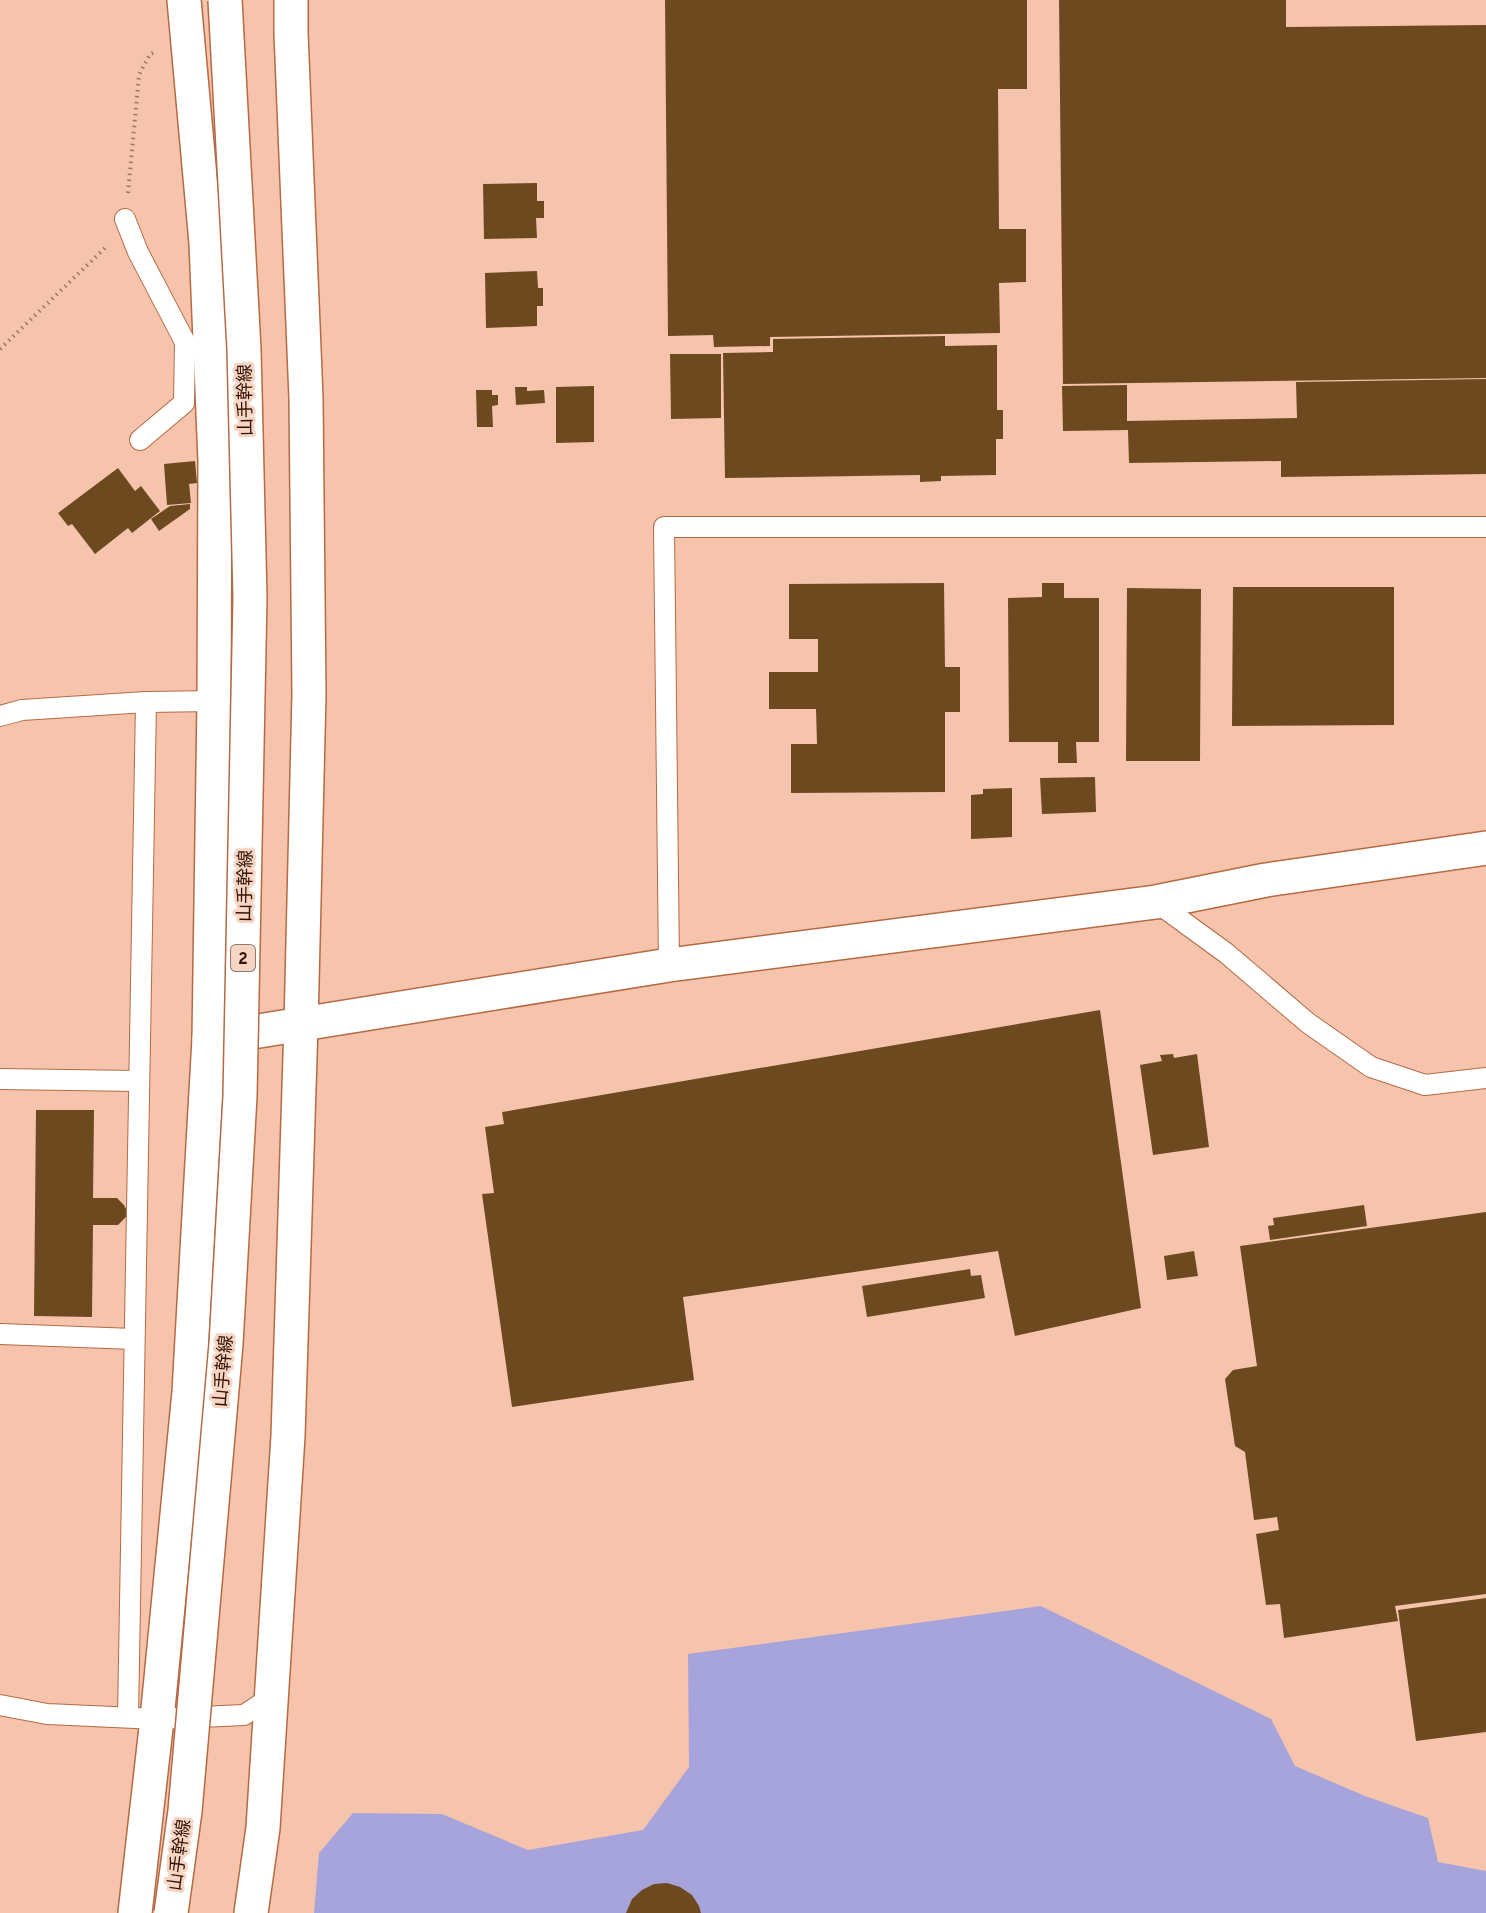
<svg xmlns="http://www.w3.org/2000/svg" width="1486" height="1913" viewBox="0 0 1486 1913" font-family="Overpass,'Noto Sans JP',sans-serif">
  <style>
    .green { fill: #a7a4db }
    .building { fill: #6d4920 }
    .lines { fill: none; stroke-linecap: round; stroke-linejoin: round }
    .service-casing { stroke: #b56a44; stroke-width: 22 }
    .minor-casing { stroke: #b56a44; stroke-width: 36 }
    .tertiary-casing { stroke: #b56a44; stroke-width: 36 }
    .path { stroke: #9f7662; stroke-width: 4; stroke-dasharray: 1.5 4.5; stroke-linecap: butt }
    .service { stroke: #fff; stroke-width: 20 }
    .minor { stroke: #fff; stroke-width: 33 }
    .tertiary { stroke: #fff; stroke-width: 33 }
    .primary-bridge-casing { stroke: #b56a44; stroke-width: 36; stroke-linecap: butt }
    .primary-bridge { stroke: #fff; stroke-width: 33 }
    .labels { text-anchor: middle; stroke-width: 6; stroke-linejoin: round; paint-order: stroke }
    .shield { fill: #f7d5c5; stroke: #6c4d3e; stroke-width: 1.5 }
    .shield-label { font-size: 16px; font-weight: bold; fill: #311304 }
    .street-label { font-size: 18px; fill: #311304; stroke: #f7d5c5 }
  </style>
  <rect width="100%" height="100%" fill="#f6c4ac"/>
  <polygon class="green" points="1041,1606 1271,1719 1295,1766 1365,1796 1428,1818 1438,1862 1486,1871 1486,1913 314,1913 319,1853 353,1813 442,1814 528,1850 643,1830 689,1767 688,1654"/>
  <g class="building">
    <polygon points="665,0 1027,0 1027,89 998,89 999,229 1026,229 1026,282 999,283 1000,333 770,337 770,346 714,347 713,335 668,336"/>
    <polygon points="1059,0 1286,0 1286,27 1486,25 1486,378 1063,384"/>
    <polygon points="537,183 537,201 544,201 544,218 536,218 537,238 484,239 483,184"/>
    <polygon points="537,271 538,288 543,288 543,306 537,306 537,326 486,328 485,273"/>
    <polygon points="945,336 945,346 997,345 997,410 1003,410 1003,439 996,439 996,475 941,476 941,481 920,482 920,475 725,478 723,353 773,352 773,339"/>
    <polygon points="670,354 721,354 721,418 671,419"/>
    <polygon points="1486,379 1486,474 1281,477 1281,461 1129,463 1128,430 1063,431 1062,386 1127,385 1127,421 1297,418 1296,382"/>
    <polygon points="594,386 594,442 556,443 556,387"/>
    <polygon points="515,387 527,387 527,391 544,390 545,403 516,405"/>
    <polygon points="476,390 492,390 492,395 498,395 498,405 492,406 493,427 477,427"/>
    <polygon points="195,461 197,483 189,484 191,503 167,505 164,464"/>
    <polygon points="118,468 135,491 141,486 160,511 132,533 128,528 95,554 72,524 68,526 58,513"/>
    <polygon points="190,504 190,509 159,531 151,519 170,506"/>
    <polygon points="944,583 945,667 960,667 960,712 945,712 945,792 791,793 791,744 817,744 816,709 769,709 769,672 818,672 818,639 789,639 789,584"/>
    <polygon points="1042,583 1064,583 1064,598 1099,598 1099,742 1076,742 1077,763 1058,763 1058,742 1009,742 1008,598 1042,597"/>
    <polygon points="1233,587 1394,587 1394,725 1232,726"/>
    <polygon points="1127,588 1201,589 1200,761 1126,761"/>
    <polygon points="1095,777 1096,812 1042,814 1040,778"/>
    <polygon points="1012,788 1012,837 971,839 971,795 983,794 983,789"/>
    <polygon points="1100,1010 1141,1308 1015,1336 998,1251 683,1297 694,1380 512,1407 482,1194 494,1193 485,1127 504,1124 502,1112"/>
    <polygon points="1173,1054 1174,1058 1197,1054 1209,1147 1153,1155 1140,1065 1162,1061 1160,1055"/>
    <polygon points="36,1110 94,1110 93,1198 117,1198 124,1205 126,1209 126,1217 118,1225 93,1225 92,1317 34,1316"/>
    <polygon points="1364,1205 1367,1226 1270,1240 1268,1226 1274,1225 1273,1218"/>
    <polygon points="1486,1212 1486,1594 1395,1606 1398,1621 1284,1638 1280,1604 1266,1605 1256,1534 1279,1530 1277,1517 1254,1520 1245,1452 1235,1446 1225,1379 1233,1370 1257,1366 1240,1246"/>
    <polygon points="1194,1251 1198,1276 1167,1280 1164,1256"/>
    <polygon points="970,1269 971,1276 981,1275 985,1298 867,1317 862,1286"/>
    <polygon points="1486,1598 1486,1732 1416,1741 1398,1610"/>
    <polygon points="667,1883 680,1887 692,1895 699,1906 701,1913 626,1913 632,1899 642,1890 654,1884"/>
  </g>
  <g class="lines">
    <g class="service-casing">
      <g id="service">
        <polyline points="125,219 138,252 185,342 184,403 140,440"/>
        <polyline points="0,716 22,710 146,702 214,701"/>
        <polyline points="1156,902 1226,953 1308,1023 1371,1067 1425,1085 1486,1078"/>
        <polyline points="669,965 664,527 1486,527"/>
        <polyline points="0,1079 138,1081"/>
        <polyline points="0,1334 134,1339"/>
        <polyline points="0,1705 47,1714 157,1719 244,1715 270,1698"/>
        <polyline points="128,1717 146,702"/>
      </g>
    </g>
    <g class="minor-casing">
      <g id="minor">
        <polyline points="135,1913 157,1719 189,1392 209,1039 214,701 215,461 206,243 184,0"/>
        <polyline points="251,1913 263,1828 288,1436 301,1025 309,694 306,398 291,33 291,0"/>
      </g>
    </g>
    <g class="tertiary-casing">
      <polyline id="tertiary" points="209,1039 669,965 1156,902 1266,880 1486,848"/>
    </g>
    <g class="path">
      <polyline points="128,193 139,75 150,54 153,53"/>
      <polyline points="0,349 105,248"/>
    </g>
    <use href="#service" class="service"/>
    <use href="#minor" class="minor"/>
    <use href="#tertiary" class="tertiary"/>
    <g class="primary-bridge-casing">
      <polyline id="primary-bridge" points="171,1913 185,1811 226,1344 240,1096 250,597 244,349 225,0"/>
    </g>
    <use href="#primary-bridge" class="primary-bridge"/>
  </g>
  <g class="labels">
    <rect class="shield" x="231" y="945" width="24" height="26" rx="4.5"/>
    <g class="shield-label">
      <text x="243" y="964">2</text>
    </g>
    <g class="street-label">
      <text transform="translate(245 400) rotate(-91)" y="6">山手幹線</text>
      <text transform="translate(245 886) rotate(-89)" y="6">山手幹線</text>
      <text transform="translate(223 1371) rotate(-85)" y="6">山手幹線</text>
      <text transform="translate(179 1855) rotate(-82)" y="6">山手幹線</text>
    </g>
  </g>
</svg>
